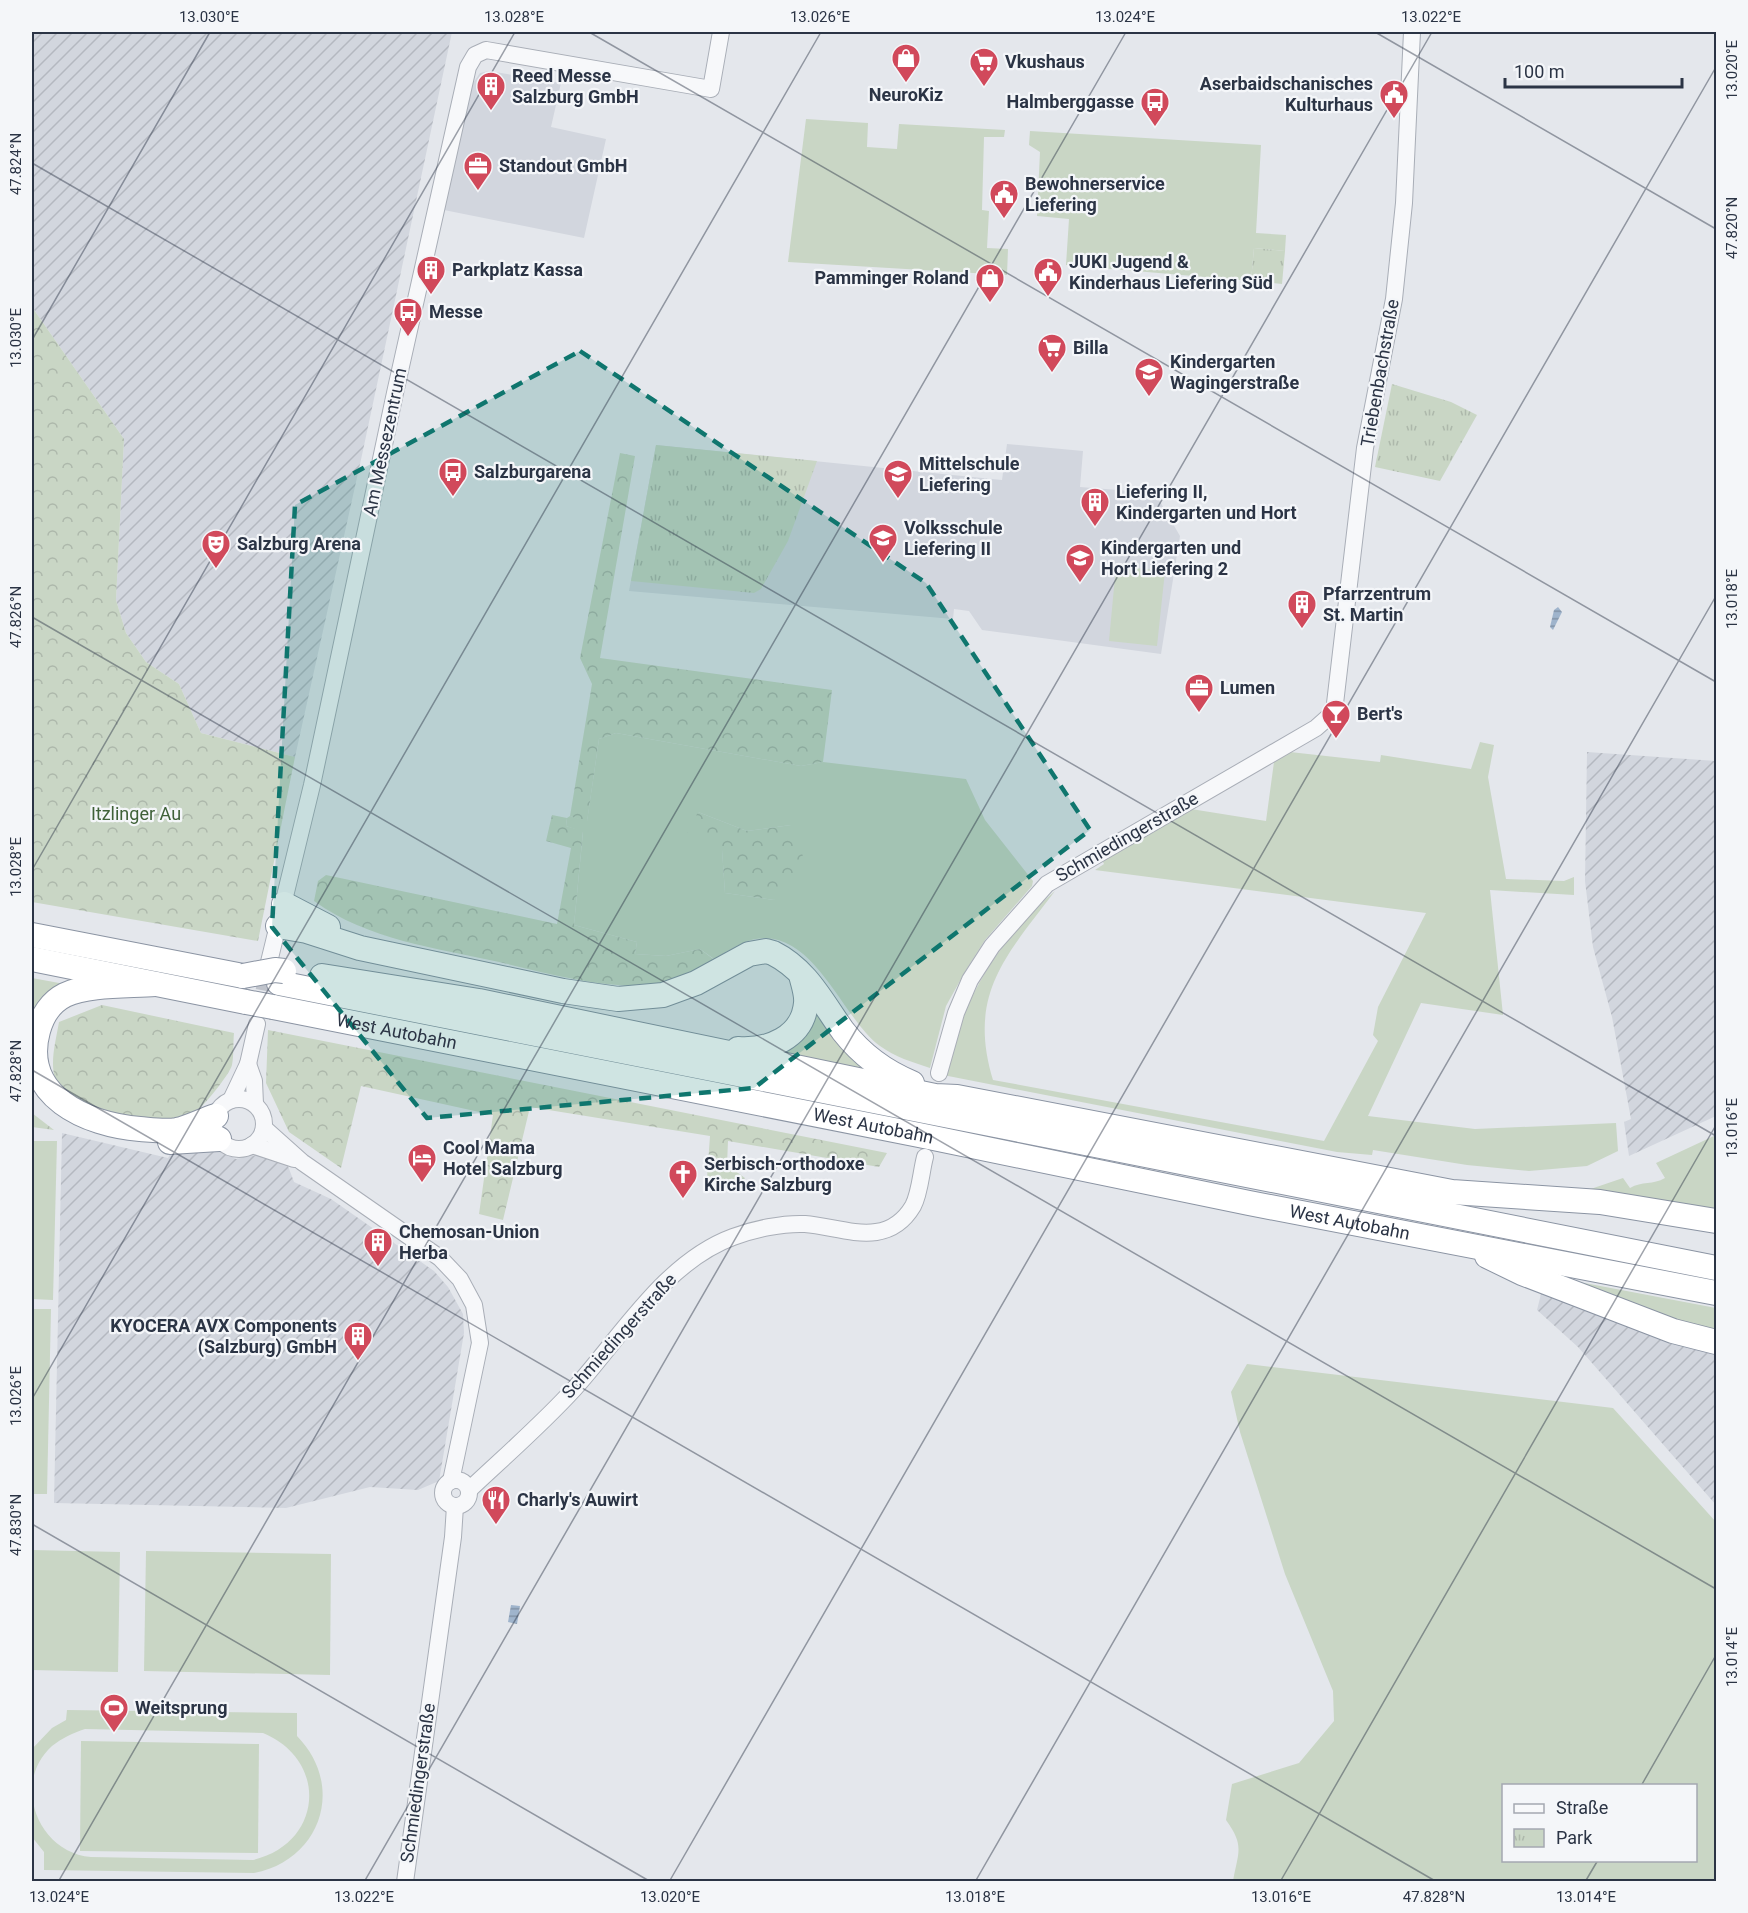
<svg xmlns="http://www.w3.org/2000/svg" width="1748" height="1913" viewBox="0 0 1748 1913" font-family="Roboto,sans-serif">
  <style>
    .built { fill: #d2d6de }
    .industrial { fill: url(#industrial-furrows) }
    .green { fill: #c9d6c5; fill-rule: evenodd }
    .forest { fill: url(#forest-crowns) }
    .park { fill: url(#park-tufts) }
    .water { fill: url(#water-rules) }
    .lines { fill: none; stroke-linecap: round; stroke-linejoin: round }
    .tertiary-tunnel { stroke: #bfc3cb; stroke-width: 16; stroke-dasharray: 16 8; stroke-linecap: butt }
    .tertiary-casing { stroke: #a9aeb7; stroke-width: 18 }
    .motorway-casing { stroke: #8b94a3; stroke-width: 26 }
    .tertiary { stroke: #f7f8fa; stroke-width: 16 }
    .motorway { stroke: #fff; stroke-width: 24 }
    .motorway-bridge-casing { stroke: #8b94a3; stroke-width: 26; stroke-linecap: butt }
    .motorway-bridge { stroke: #fff; stroke-width: 24 }
    .marked { fill: #0f766e; fill-opacity: 0.2; stroke: #0f766e; stroke-width: 4.5; stroke-dasharray: 12 8; stroke-linejoin: round }
    .ticks { fill: none; stroke: #2b3445; stroke-width: 1.5; stroke-opacity: 0.45 }
    .labels { text-anchor: middle; stroke-width: 4.5; stroke-linejoin: round; paint-order: stroke }
    .poi-label { font-size: 18px; font-weight: bold; fill: #2b3445; stroke: #f4f6f9; text-anchor: start }
    .street-label { font-size: 18px; fill: #2b3445; stroke: #f4f6f9 }
    .park-label { font-size: 18px; fill: #3f6138; stroke: #f4f6f9 }
    .neatline { fill: none; stroke: #2b3445; stroke-width: 2 }
    .ticks-label { font-size: 15px; text-anchor: middle; fill: #2b3445 }
  </style>
  <defs>
    <pattern id="industrial-furrows" width="10" height="10" patternUnits="userSpaceOnUse" patternTransform="scale(1.5)"><rect width="10" height="10" fill="#d2d6de"/><path d="M-1 1l2-2M0 10L10 0M9 11l2-2" fill="none" stroke="#b4b8c0"/></pattern>
    <pattern id="forest-crowns" width="20" height="18" patternUnits="userSpaceOnUse" patternTransform="scale(1.5)"><rect width="20" height="18" fill="#c9d6c5"/><path d="M2 6a3 3 0 1 1 6 0M12 15a3 3 0 1 1 6 0" fill="none" stroke="#adb8ab"/></pattern>
    <pattern id="park-tufts" width="24" height="20" patternUnits="userSpaceOnUse" patternTransform="scale(1.5)"><rect width="24" height="20" fill="#c9d6c5"/><path d="M3 7l-1-3M5 7V3M7 7l1-3M15 17l-1-3M17 17v-4M19 17l1-3" fill="none" stroke="#adb8ab"/></pattern>
    <pattern id="water-rules" width="6" height="5" patternUnits="userSpaceOnUse" patternTransform="scale(1.5)"><rect width="6" height="5" fill="#9fb4cc"/><path d="M0 2.5h6" fill="none" stroke="#8293a7"/></pattern>
  </defs>
  <rect width="100%" height="100%" fill="#e4e7ec"/>
  <g class="built">
    <polygon points="489,71 561,83 551,127 606,139 584,238 444,210 471,86 480,73"/>
    <polygon points="1007,444 1083,451 1080,487 1155,493 1180,536 1161,654 982,630 969,611 954,609 953,619 629,591 656,445 1002,480"/>
  </g>
  <g class="industrial">
    <polygon points="32,32 452,32 362,455 295,757 201,733 179,684 146,662 126,633 116,600 124,439 32,307"/>
    <polygon points="1587,752 1716,761 1716,1116 1629,1156 1624,1122 1631,1119 1612,1017 1593,947 1585,881"/>
    <polygon points="62,1133 168,1158 173,1148 214,1148 236,1159 256,1155 275,1159 288,1166 294,1182 331,1199 434,1271 448,1287 463,1314 464,1333 439,1481 418,1490 370,1487 286,1508 54,1503"/>
    <polygon points="1543,1286 1716,1356 1716,1505 1578,1347 1537,1310"/>
  </g>
  <g class="green">
    <polygon points="806,119 868,123 867,147 897,149 899,124 1005,130 1004,137 984,137 982,210 989,211 987,248 1008,249 1007,275 788,262"/>
    <polygon points="1030,131 1261,145 1256,233 1286,235 1285,251 1254,248 1251,281 1066,265 1069,219 1037,216 1040,152 1029,145"/>
    <polygon points="1116,566 1165,571 1157,646 1109,641"/>
    <path d="M616,733L801,766L823,762L966,779L985,820L1033,881L1032,886L985,940L966,970L946,1006L930,1068C912,1062 895,1057 880,1046C841,1018 813,924 751,940C738,944 726,952 714,959L700,949L666,956L635,954L637,942L574,925L583,832L566,826L567,818L570,816L587,821L599,739ZM698,812L747,831L791,825L774,900L725,893L722,849Z"/>
    <path d="M1480,742L1494,745L1488,777L1506,879L1564,881L1574,877V895L1490,890L1503,1015L1421,1003L1368,1116L1475,1129L1616,1123L1618,1151L1587,1166L1529,1171L1467,1165L1373,1150L1372,1155L1337,1152L943,1075C963,1001 996,941 1055,891C1006,956 967,994 993,1080L1324,1141L1378,1041L1373,1035L1378,1007L1426,913L1095,870L1104,864L1102,860L1191,809L1266,821L1274,762L1290,752L1380,762L1381,755L1471,769Z"/>
    <polygon points="32,978 70,985 32,1023"/>
    <polygon points="813,1010 882,1074 776,1056"/>
    <path d="M1716,1135V1216L1576,1194L1623,1178L1630,1188C1642,1181 1653,1185 1665,1178L1656,1163Z"/>
    <polygon points="32,1141 57,1141 53,1300 32,1299"/>
    <polygon points="1553,1277 1716,1308 1716,1336"/>
    <polygon points="32,1309 51,1309 47,1494 32,1494"/>
    <path d="M1247,1364L1613,1408L1716,1522V1881H1233C1238,1852 1245,1846 1226,1820L1232,1784L1299,1763L1334,1721L1333,1691L1285,1574L1240,1432L1231,1392ZM1504,1786H1696V1860H1504Z"/>
    <polygon points="32,1550 120,1552 118,1672 32,1670"/>
    <polygon points="146,1551 331,1554 330,1675 144,1671"/>
    <path d="M67,1710L297,1713V1736C346,1786 321,1860 254,1873L44,1870V1852L32,1837V1749L52,1728L66,1720ZM85,1729L263,1733C330,1761 322,1844 253,1860L91,1857C38,1853 11,1783 52,1746C62,1738 73,1733 85,1729Z"/>
    <polygon points="81,1741 259,1744 258,1853 80,1851"/>
  </g>
  <g class="forest">
    <polygon points="32,307 124,439 116,600 126,633 146,662 179,684 201,733 295,757 258,941 32,902"/>
    <polygon points="620,453 635,456 600,658 832,690 823,762 801,766 616,733 599,739 587,822 570,816 592,684 580,658"/>
    <polygon points="698,812 747,831 791,825 806,864 774,900 725,893 722,850 687,834"/>
    <path d="M552,815L567,818L566,826L583,831L574,925L637,942L635,954L666,956L700,949L716,961C696,972 677,985 653,986C601,988 550,974 499,962C436,948 368,940 314,901L318,881L326,875L557,924L571,848L546,841Z"/>
    <path d="M102,1005L234,1033C233,1043 234,1055 232,1065C230,1074 201,1110 192,1115C166,1130 68,1110 56,1081C49,1064 56,1040 59,1022Z"/>
    <polygon points="268,1030 887,1153 879,1167 728,1141 727,1165 745,1178 739,1187 707,1178 710,1136 530,1107 503,1220 479,1214 493,1115 361,1086 341,1168 289,1132 266,1083"/>
    <polygon points="32,1113 54,1130 32,1127"/>
  </g>
  <g class="park">
    <polygon points="1254,248 1285,251 1282,284 1251,281"/>
    <polygon points="1392,384 1451,402 1477,415 1440,481 1375,467"/>
    <polygon points="656,445 817,461 788,541 761,589 754,593 631,581"/>
  </g>
  <g class="water">
    <polygon points="1558,607 1562,612 1553,630 1550,627 1554,610"/>
    <polygon points="511,1605 520,1606 517,1624 508,1622"/>
  </g>
  <g class="lines">
    <polyline class="tertiary-tunnel" points="259,1014 269,963"/>
    <g class="tertiary-casing">
      <g id="tertiary">
        <polyline points="269,962 312,785 395,393 468,67 475,55 486,50 711,89 721,32"/>
        <polyline points="248,1064 254,1081 255,1104"/>
        <polyline points="939,1073 956,1013 970,980 992,946 1047,884 1316,728 1334,712 1365,448 1394,299 1404,203 1412,32"/>
        <circle cx="239" cy="1124" r="25"/>
        <polyline points="231,1100 248,1064 257,1024"/>
        <polyline points="264,1128 302,1162 440,1258 460,1279 474,1305 480,1343 451,1481"/>
        <polyline points="252,1145 294,1159"/>
        <circle cx="456" cy="1493" r="13"/>
        <path d="M469,1490C504,1457 541,1425 574,1389C621,1337 665,1262 733,1237C754,1229 783,1223 805,1224C843,1227 887,1250 913,1206C920,1193 921,1172 925,1157"/>
        <polyline points="405,1882 453,1537 455,1506"/>
      </g>
    </g>
    <g class="motorway-casing">
      <g id="motorway">
        <polyline points="284,904 328,927"/>
        <path d="M278,926L307,931L360,948L563,991L618,999L663,995L696,983L749,954L766,951L773,953C807,970 822,1002 843,1031C861,1054 885,1072 912,1083"/>
        <polyline points="32,935 243,976"/>
        <polyline points="32,959 246,1002"/>
        <polyline points="322,976 479,1001 935,1096 957,1097 1452,1192 1600,1202 1716,1221"/>
        <polyline points="279,983 1716,1268"/>
        <path d="M155,984C130,986 87,984 65,995C51,1002 42,1016 38,1031C20,1096 87,1125 140,1129C152,1130 165,1132 177,1130C190,1127 203,1120 216,1116"/>
        <path id="s1" d="M273,1007L919,1135L1249,1203L1716,1293"/>
        <path d="M738,1049C768,1051 803,1038 806,1003C807,994 803,984 801,975"/>
        <polyline points="170,1142 219,1139"/>
        <polyline points="1487,1256 1522,1273 1673,1331 1716,1342"/>
      </g>
    </g>
    <use href="#tertiary" class="tertiary"/>
    <use href="#motorway" class="motorway"/>
    <g class="motorway-bridge-casing">
      <g id="motorway-bridge">
        <polyline points="243,976 275,970 284,971"/>
        <polyline points="246,1002 273,1007"/>
      </g>
    </g>
    <use href="#motorway-bridge" class="motorway-bridge"/>
  </g>
  <path class="marked" d="M580,351L926,583L1090,830L754,1088L427,1118L272,927L295,505Z"/>
  <path class="ticks" d="M589,32L1716,682M1375,32L1716,229M32,163L1716,1136M32,340L210,32M32,617L1716,1589M32,870L515,32M32,1070L1437,1882M32,1399L821,32M32,1524L651,1882M1641,1786L1716,1655M58,1882L1126,32M364,1882L1432,32M669,1882L1716,67M975,1882L1716,596M1280,1882L1716,1125M1585,1882L1598,1860"/>
  <defs>
    <g id="shop-pin" transform="scale(1.5)"><path d="M0 17L-7.5 6A9.5 9.5 0 1 1 7.5 6Z" fill="#d1495b" stroke="#f4f6f9"/><path d="M-5-2.5h2.3a2.7 3.5 0 0 1 5.4 0H5L5.5 6h-11ZM-1.5-2.5h3a1.5 2.3 0 0 0-3 0Z" fill="#fff"/></g>
    <g id="supermarket-pin" transform="scale(1.5)"><path d="M0 17L-7.5 6A9.5 9.5 0 1 1 7.5 6Z" fill="#d1495b" stroke="#f4f6f9"/><path d="M-6-5.5h2.5l.6 2H6L4.5 2H-2.5L-4.4-4H-6ZM-1.5 3.2a1.3 1.3 0 1 0 .1 0ZM3 3.2a1.3 1.3 0 1 0 .1 0Z" fill="#fff"/></g>
    <g id="building-pin" transform="scale(1.5)"><path d="M0 17L-7.5 6A9.5 9.5 0 1 1 7.5 6Z" fill="#d1495b" stroke="#f4f6f9"/><path d="M-4-6H4V6H1V3H-1V6H-4ZM-2.5-4.3h1.7v1.8h-1.7ZM.8-4.3h1.7v1.8H.8ZM-2.5-1h1.7V.8h-1.7ZM.8-1h1.7V.8H.8Z" fill="#fff"/></g>
    <g id="civic-pin" transform="scale(1.5)"><path d="M0 17L-7.5 6A9.5 9.5 0 1 1 7.5 6Z" fill="#d1495b" stroke="#f4f6f9"/><path d="M-.6-6.5H3V-4.5H.6V-3L4-1V1h2V6H-6V1h2V-1L-.6-3ZM-1.2 2.5V6h2.4V2.5Z" fill="#fff"/></g>
    <g id="bus-pin" transform="scale(1.5)"><path d="M0 17L-7.5 6A9.5 9.5 0 1 1 7.5 6Z" fill="#d1495b" stroke="#f4f6f9"/><path d="M-5-6H5V4H4V6H2V4H-2V6H-4V4H-5ZM-3.5-4V0h7V-4ZM-3.5 1.2v1.5H-2V1.2ZM2 1.2v1.5H3.5V1.2Z" fill="#fff"/></g>
    <g id="office-pin" transform="scale(1.5)"><path d="M0 17L-7.5 6A9.5 9.5 0 1 1 7.5 6Z" fill="#d1495b" stroke="#f4f6f9"/><path d="M-6-3h4V-5.5h4V-3h4V5H-6ZM-1-4.5V-3h2v-1.5ZM-6 0V1H6V0Z" fill="#fff"/></g>
    <g id="school-pin" transform="scale(1.5)"><path d="M0 17L-7.5 6A9.5 9.5 0 1 1 7.5 6Z" fill="#d1495b" stroke="#f4f6f9"/><path d="M0-5L7-2L0 1L-7-2ZM-4 1L0 2.5L4 1V4Q0 6-4 4Z" fill="#fff"/></g>
    <g id="theatre-pin" transform="scale(1.5)"><path d="M0 17L-7.5 6A9.5 9.5 0 1 1 7.5 6Z" fill="#d1495b" stroke="#f4f6f9"/><path d="M-5-5.5Q0-4 5-5.5V0Q5 5 0 6Q-5 5-5 0ZM-3.3-2.5H-1v1.5H-3.3ZM1-2.5H3.3v1.5H1ZM-2.8 1Q0 5.5 2.8 1Z" fill="#fff"/></g>
    <g id="bar-pin" transform="scale(1.5)"><path d="M0 17L-7.5 6A9.5 9.5 0 1 1 7.5 6Z" fill="#d1495b" stroke="#f4f6f9"/><path d="M-6-5H6L.8 .8V4.5H3.5V6h-7V4.5H-.8V.8Z" fill="#fff"/></g>
    <g id="hotel-pin" transform="scale(1.5)"><path d="M0 17L-7.5 6A9.5 9.5 0 1 1 7.5 6Z" fill="#d1495b" stroke="#f4f6f9"/><path d="M-6-4.5h1.5V1H6V5H4.5V3h-9V5H-6ZM-4 0a1.8 1.8 0 1 1 3.6 0ZM.5 0V-2.5h3Q6-2.5 6 0Z" fill="#fff"/></g>
    <g id="church-pin" transform="scale(1.5)"><path d="M0 17L-7.5 6A9.5 9.5 0 1 1 7.5 6Z" fill="#d1495b" stroke="#f4f6f9"/><path d="M-1.2-6h2.4v3.5h3.3v2.4h-3.3V6h-2.4V-.1h-3.3v-2.4h3.3Z" fill="#fff"/></g>
    <g id="restaurant-pin" transform="scale(1.5)"><path d="M0 17L-7.5 6A9.5 9.5 0 1 1 7.5 6Z" fill="#d1495b" stroke="#f4f6f9"/><path d="M-5-6h1v4h1v-4h1v4h1v-4h1v5L-1.5 .5V6h-2V.5L-5-1ZM5-6V6H3V1.5H1.5Q1.5-4 5-6Z" fill="#fff"/></g>
    <g id="stadium-pin" transform="scale(1.5)"><path d="M0 17L-7.5 6A9.5 9.5 0 1 1 7.5 6Z" fill="#d1495b" stroke="#f4f6f9"/><path d="M0-5a6.5 5 0 1 0 0 10a6.5 5 0 1 0 0-10ZM-3.5-1.8h7v3.6h-7Z" fill="#fff"/></g>
  </defs>
  <g fill-rule="evenodd">
    <use href="#shop-pin" x="906" y="58"/>
    <use href="#supermarket-pin" x="984" y="62"/>
    <use href="#building-pin" x="491" y="86"/>
    <use href="#civic-pin" x="1394" y="94"/>
    <use href="#bus-pin" x="1155" y="102"/>
    <use href="#office-pin" x="478" y="166"/>
    <use href="#civic-pin" x="1004" y="194"/>
    <use href="#building-pin" x="431" y="270"/>
    <use href="#civic-pin" x="1048" y="272"/>
    <use href="#shop-pin" x="990" y="278"/>
    <use href="#bus-pin" x="408" y="312"/>
    <use href="#supermarket-pin" x="1052" y="348"/>
    <use href="#school-pin" x="1149" y="372"/>
    <use href="#bus-pin" x="453" y="472"/>
    <use href="#school-pin" x="898" y="474"/>
    <use href="#building-pin" x="1095" y="502"/>
    <use href="#school-pin" x="883" y="538"/>
    <use href="#theatre-pin" x="216" y="544"/>
    <use href="#school-pin" x="1080" y="558"/>
    <use href="#building-pin" x="1302" y="604"/>
    <use href="#office-pin" x="1199" y="688"/>
    <use href="#bar-pin" x="1336" y="714"/>
    <use href="#hotel-pin" x="422" y="1158"/>
    <use href="#church-pin" x="683" y="1174"/>
    <use href="#building-pin" x="378" y="1242"/>
    <use href="#building-pin" x="358" y="1336"/>
    <use href="#restaurant-pin" x="496" y="1500"/>
    <use href="#stadium-pin" x="114" y="1708"/>
  </g>
  <g class="labels">
    <g class="poi-label">
      <text x="1005" y="68">Vkushaus</text>
      <text x="512" y="82">Reed Messe<tspan x="512" dy="21">Salzburg GmbH</tspan></text>
      <text x="1373" y="90" text-anchor="end">Aserbaidschanisches<tspan x="1373" dy="21">Kulturhaus</tspan></text>
      <text x="906" y="101" text-anchor="middle">NeuroKiz</text>
      <text x="1134" y="108" text-anchor="end">Halmberggasse</text>
      <text x="499" y="172">Standout GmbH</text>
      <text x="1025" y="190">Bewohnerservice<tspan x="1025" dy="21">Liefering</tspan></text>
      <text x="1069" y="268">JUKI Jugend &amp;<tspan x="1069" dy="21">Kinderhaus Liefering Süd</tspan></text>
      <text x="452" y="276">Parkplatz Kassa</text>
      <text x="969" y="284" text-anchor="end">Pamminger Roland</text>
      <text x="429" y="318">Messe</text>
      <text x="1073" y="354">Billa</text>
      <text x="1170" y="368">Kindergarten<tspan x="1170" dy="21">Wagingerstraße</tspan></text>
      <text x="919" y="470">Mittelschule<tspan x="919" dy="21">Liefering</tspan></text>
      <text x="474" y="478">Salzburgarena</text>
      <text x="1116" y="498">Liefering II,<tspan x="1116" dy="21">Kindergarten und Hort</tspan></text>
      <text x="904" y="534">Volksschule<tspan x="904" dy="21">Liefering II</tspan></text>
      <text x="237" y="550">Salzburg Arena</text>
      <text x="1101" y="554">Kindergarten und<tspan x="1101" dy="21">Hort Liefering 2</tspan></text>
      <text x="1323" y="600">Pfarrzentrum<tspan x="1323" dy="21">St. Martin</tspan></text>
      <text x="1220" y="694">Lumen</text>
      <text x="1357" y="720">Bert's</text>
      <text x="443" y="1154">Cool Mama<tspan x="443" dy="21">Hotel Salzburg</tspan></text>
      <text x="704" y="1170">Serbisch-orthodoxe<tspan x="704" dy="21">Kirche Salzburg</tspan></text>
      <text x="399" y="1238">Chemosan-Union<tspan x="399" dy="21">Herba</tspan></text>
      <text x="337" y="1332" text-anchor="end">KYOCERA AVX Components<tspan x="337" dy="21">(Salzburg) GmbH</tspan></text>
      <text x="517" y="1506">Charly's Auwirt</text>
      <text x="135" y="1714">Weitsprung</text>
    </g>
    <g class="street-label">
      <text transform="translate(1380 373) rotate(-80)" y="6">Triebenbachstraße</text>
      <text transform="translate(385 442) rotate(-78)" y="6">Am Messezentrum</text>
      <text transform="translate(1127 837) rotate(-30)" y="6">Schmiedingerstraße</text>
      <text dy="6" stroke="none"><textPath href="#s1" startOffset="126">West Autobahn</textPath></text>
      <text dy="6" stroke="none"><textPath href="#s1" startOffset="612">West Autobahn</textPath></text>
      <text dy="6" stroke="none"><textPath href="#s1" startOffset="1098">West Autobahn</textPath></text>
      <text transform="translate(619 1336) rotate(-48)" y="6">Schmiedingerstraße</text>
      <text transform="translate(418 1783) rotate(-82)" y="6">Schmiedingerstraße</text>
    </g>
    <g class="park-label">
      <text x="136" y="820">Itzlinger Au</text>
    </g>
  </g>
  <rect width="1748" height="1913" fill="none" stroke="#f4f6f9" stroke-width="66"/>
  <rect x="1502" y="1784" width="195" height="78" fill="#f4f6f9" stroke="#a4a8b1" stroke-width="1.5"/>
  <rect x="1514" y="1804" width="30" height="9" fill="#f7f8fa" stroke="#a4a8b1" stroke-width="1.5"/>
  <text x="1556" y="1814" font-size="18" fill="#2b3445">Straße</text>
  <rect x="1514" y="1829" width="30" height="18" fill="url(#park-tufts)" stroke="#a4a8b1" stroke-width="1.5"/>
  <text x="1556" y="1844" font-size="18" fill="#2b3445">Park</text>
  <path d="M1505 78v9h177v-9" fill="none" stroke="#2b3445" stroke-width="3"/>
  <text x="1514" y="78" font-size="18" fill="#2b3445" stroke="#f4f6f9" stroke-width="4.5" paint-order="stroke">100 m</text>
  <rect x="33" y="33" width="1682" height="1847" class="neatline"/>
  <g class="ticks-label">
    <text x="209" y="22">13.030°E</text>
    <text x="514" y="22">13.028°E</text>
    <text x="820" y="22">13.026°E</text>
    <text x="1125" y="22">13.024°E</text>
    <text x="1431" y="22">13.022°E</text>
    <text transform="translate(1732 70) rotate(-90)" y="5">13.020°E</text>
    <text transform="translate(16 164) rotate(-90)" y="5">47.824°N</text>
    <text transform="translate(1732 228) rotate(-90)" y="5">47.820°N</text>
    <text transform="translate(16 338) rotate(-90)" y="5">13.030°E</text>
    <text transform="translate(1732 599) rotate(-90)" y="5">13.018°E</text>
    <text transform="translate(16 617) rotate(-90)" y="5">47.826°N</text>
    <text transform="translate(16 867) rotate(-90)" y="5">13.028°E</text>
    <text transform="translate(16 1071) rotate(-90)" y="5">47.828°N</text>
    <text transform="translate(1732 1128) rotate(-90)" y="5">13.016°E</text>
    <text transform="translate(16 1396) rotate(-90)" y="5">13.026°E</text>
    <text transform="translate(16 1525) rotate(-90)" y="5">47.830°N</text>
    <text transform="translate(1732 1657) rotate(-90)" y="5">13.014°E</text>
    <text x="59" y="1902">13.024°E</text>
    <text x="364" y="1902">13.022°E</text>
    <text x="670" y="1902">13.020°E</text>
    <text x="975" y="1902">13.018°E</text>
    <text x="1281" y="1902">13.016°E</text>
    <text x="1434" y="1902">47.828°N</text>
    <text x="1586" y="1902">13.014°E</text>
  </g>
</svg>
